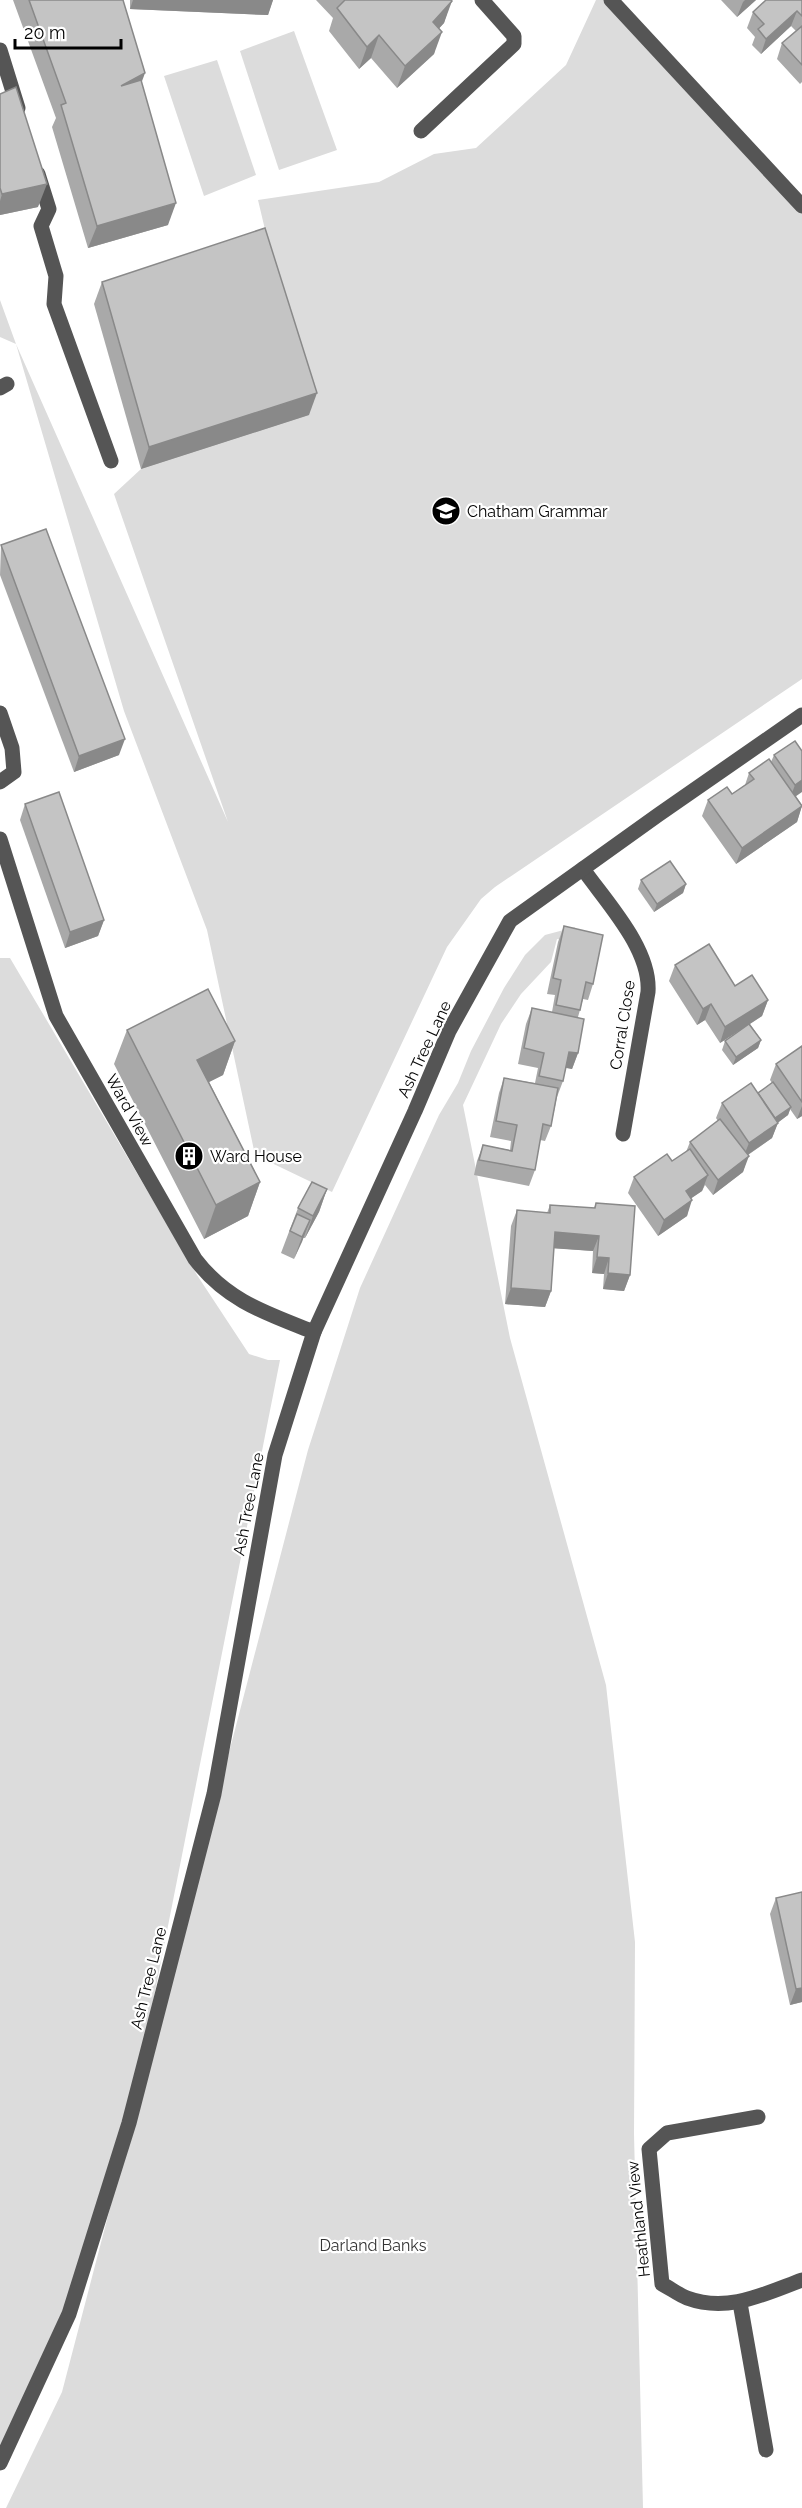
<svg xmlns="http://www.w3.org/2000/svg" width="802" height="2508" viewBox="0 0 802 2508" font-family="Raleway,sans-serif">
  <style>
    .green { fill: #dcdcdc }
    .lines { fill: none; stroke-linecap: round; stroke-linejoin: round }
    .minor { stroke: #555; stroke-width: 15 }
    .wall { fill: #a9a9a9 }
    .shaded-wall { fill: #898989 }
    .building { fill: #c4c4c4; stroke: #898989; stroke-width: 1.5 }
    .labels { text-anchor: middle; stroke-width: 4.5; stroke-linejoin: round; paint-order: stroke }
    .poi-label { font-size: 16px; fill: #000; stroke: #fff; text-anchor: start }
    .street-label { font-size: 16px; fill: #000; stroke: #fff }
    .park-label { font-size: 16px; fill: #333; stroke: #fff }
  </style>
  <rect width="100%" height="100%" fill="#fff"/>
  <g class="green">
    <polygon points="596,0 608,0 802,210 802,679 495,887 481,899 447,947 332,1192 255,1155 207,930 124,711 16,344 0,337 0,300 16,344 228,822 114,494 141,469 309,415 258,200 379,182 434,154 476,148 566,65"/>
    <polygon points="294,31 337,150 279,170 240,51"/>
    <polygon points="217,60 256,175 204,196 164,76"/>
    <polygon points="575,927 569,941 557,939 551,962 521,994 501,1024 463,1105 510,1338 606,1685 635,1942 634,2134 643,2508 6,2508 62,2392 308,1450 360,1288 439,1115 458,1083 471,1051 504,988 525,955 545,935"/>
    <polygon points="0,958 10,958 197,1275 249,1354 268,1360 280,1360 129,2123 69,2314 0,2463"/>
  </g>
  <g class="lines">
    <g class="minor">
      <polyline points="611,0 802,206"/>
      <polyline points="0,50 18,108"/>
      <polyline points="421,131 514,44 514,36 482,0"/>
      <polyline points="38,174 49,209 41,226 56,276 54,304 111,461"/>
      <polyline points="0,388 7,384"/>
      <polyline points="0,713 12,748 14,772 0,782"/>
      <path d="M0,839L56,1016L195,1259C227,1301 266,1313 314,1332"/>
      <path d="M583,869C607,903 651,949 648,992L623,1134"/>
      <path d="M758,2117L667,2133L649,2149L662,2284C670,2288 679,2295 687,2298C728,2313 764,2294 802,2280"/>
      <polyline points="740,2303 766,2450"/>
      <polyline points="0,2463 69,2314 129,2123 214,1794 275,1455 314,1332 415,1111 449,1031 510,921 658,815 802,715"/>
    </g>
  </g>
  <g class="wall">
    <polygon points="13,0 123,0 168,225 88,248 52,127 56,118"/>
    <polygon points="130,0 273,0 268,15 130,9"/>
    <polygon points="316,0 451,0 444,23 439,28 434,54 397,88 371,58 359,69 329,31 333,18"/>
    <polygon points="721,0 756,0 737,17"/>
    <polygon points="802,0 802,82 800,84 777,59 782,43 796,31 791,26 761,54 752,45 755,37 747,28 753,12"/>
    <polygon points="0,94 38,207 0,215"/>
    <polygon points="102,282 309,415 141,469 94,304"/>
    <polygon points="1,545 119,755 74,772 0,575"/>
    <polygon points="795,741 796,796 802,805 797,822 736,864 702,816 708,800 732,794 745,785 749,773 771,762 774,755"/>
    <polygon points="25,804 104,920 98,936 65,948 20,820"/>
    <polygon points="641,880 686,884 683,893 654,912 638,889"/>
    <polygon points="564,926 593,984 588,1000 583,999 578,1017 578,1053 572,1069 566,1068 563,1081 557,1097 551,1126 545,1141 540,1140 535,1170 529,1186 474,1175 477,1161 483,1145 510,1150 511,1141 490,1137 499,1093 504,1078 535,1083 538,1068 518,1064 526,1024 532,1008 552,1012 555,995 547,994 558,942"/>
    <polygon points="675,965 735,986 768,1000 762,1016 750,1024 761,1040 758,1048 733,1065 722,1050 725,1041 747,1025 720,1043 705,1020 697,1025 669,981"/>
    <polygon points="127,1030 235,1041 223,1075 209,1082 260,1182 248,1216 204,1239 114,1064"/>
    <polygon points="802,1046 802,1116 797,1119 790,1109 788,1115 778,1122 772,1138 748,1155 743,1172 713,1195 705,1185 702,1191 691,1198 687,1216 658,1236 628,1193 634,1177 672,1161 686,1152 690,1142 718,1121 716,1118 722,1103 758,1093 772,1083 770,1080 776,1064"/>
    <polygon points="327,1189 319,1212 305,1238 303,1238 294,1259 281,1253 298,1208"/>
    <polygon points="596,1203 630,1275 624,1291 603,1289 604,1274 592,1273 593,1251 554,1248 551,1291 545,1307 505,1304 511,1226 517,1210 547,1213 550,1205 594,1208"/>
    <polygon points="802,1892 802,2002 790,2005 770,1914 776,1898"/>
  </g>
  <g class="shaded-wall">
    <polygon points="133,0 273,0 268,15 130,9"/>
    <polygon points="745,0 756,0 737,17 743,2"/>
    <polygon points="452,1 444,23 425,44 433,22"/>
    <polygon points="797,11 791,26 761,54 766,39"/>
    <polygon points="442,32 434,54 397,88 405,66"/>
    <polygon points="379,35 371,58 359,69 367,47"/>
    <polygon points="145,73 137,95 121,86"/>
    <polygon points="47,184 38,207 0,215 0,201 2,194"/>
    <polygon points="176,203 168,225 88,248 97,226"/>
    <polygon points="317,393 309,415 141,469 149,447"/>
    <polygon points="125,739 119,755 74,772 79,756"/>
    <polygon points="802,780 802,792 789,801 795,785"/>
    <polygon points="802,806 797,822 736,864 742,848"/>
    <polygon points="686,884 683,893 654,912 657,904"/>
    <polygon points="104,920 98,936 65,948 70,932"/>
    <polygon points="768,1000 762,1016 720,1043 725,1027"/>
    <polygon points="711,1004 705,1020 697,1025 703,1009"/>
    <polygon points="761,1040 758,1048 733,1065 736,1057"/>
    <polygon points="235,1041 223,1075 185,1094 197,1060"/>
    <polygon points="569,1052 578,1053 572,1069 563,1067"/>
    <polygon points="802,1106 802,1116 797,1119"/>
    <polygon points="791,1107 788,1115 771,1128 774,1119"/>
    <polygon points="778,1123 772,1138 743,1158 749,1143"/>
    <polygon points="749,1156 743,1172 713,1195 718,1180"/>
    <polygon points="708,1175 702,1191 680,1206 686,1191"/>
    <polygon points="260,1182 248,1216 204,1239 216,1205"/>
    <polygon points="327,1189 319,1212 305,1238 313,1216"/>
    <polygon points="692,1200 687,1216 658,1236 664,1220"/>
    <polygon points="310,1220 302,1242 294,1259 302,1237"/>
    <polygon points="555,1232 599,1236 593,1251 549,1248"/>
    <polygon points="597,1257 609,1258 604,1274 592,1273"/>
    <polygon points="608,1273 630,1275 624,1291 603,1289"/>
    <polygon points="511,1288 551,1291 545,1307 505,1304"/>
    <polygon points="802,1988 802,2002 790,2005 796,1989"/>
  </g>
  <g class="building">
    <polygon points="29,0 123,0 145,73 121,86 141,80 176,203 97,226 61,105 66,103"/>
    <polygon points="345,0 451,0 452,1 433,22 442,32 405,66 379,35 367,47 337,8"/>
    <polygon points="766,0 802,0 802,16 797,11 766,39 758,29 764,24 753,12"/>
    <polygon points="802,26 802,65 782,43"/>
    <polygon points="16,87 47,184 2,194 0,188 0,94"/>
    <polygon points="265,228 317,393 149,447 102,282"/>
    <polygon points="46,529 125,739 79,756 1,545"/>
    <polygon points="795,741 802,751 802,780 795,785 774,755"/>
    <polygon points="769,759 802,806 742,848 708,800 727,787 732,794 754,779 749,773"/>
    <polygon points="59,792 104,920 70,932 25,804"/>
    <polygon points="670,861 686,884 657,904 641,880"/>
    <polygon points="564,926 603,935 593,984 586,982 580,1010 556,1005 561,980 553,978"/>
    <polygon points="709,944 735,986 752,975 768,1000 725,1027 711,1004 703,1009 675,965"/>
    <polygon points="208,989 235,1041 197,1060 260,1182 216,1205 127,1030"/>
    <polygon points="532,1008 584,1019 578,1053 569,1052 563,1081 539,1076 544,1053 524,1048"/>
    <polygon points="749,1024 761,1040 736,1057 725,1041"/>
    <polygon points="802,1046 802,1102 776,1064"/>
    <polygon points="504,1078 558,1088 551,1126 543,1124 535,1170 479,1160 483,1145 512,1151 517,1125 496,1121"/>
    <polygon points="773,1082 791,1107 775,1118 758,1093"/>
    <polygon points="751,1083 778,1123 749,1143 722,1103"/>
    <polygon points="720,1119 749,1156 718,1180 690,1142"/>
    <polygon points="690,1149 708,1175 686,1191 692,1200 664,1220 634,1177 667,1154 672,1161"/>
    <polygon points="312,1182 327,1189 313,1216 298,1208"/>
    <polygon points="596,1203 635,1206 630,1275 608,1273 609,1258 597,1257 599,1236 555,1232 551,1291 511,1288 517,1210 550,1213 550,1205 595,1208"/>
    <polygon points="297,1214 310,1220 302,1237 290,1231"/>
    <polygon points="802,1892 802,1988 796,1989 776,1898"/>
  </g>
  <defs>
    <g id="school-disc" transform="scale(1.5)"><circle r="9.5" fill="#000" stroke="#fff"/><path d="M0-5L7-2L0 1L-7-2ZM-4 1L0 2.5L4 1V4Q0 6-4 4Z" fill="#fff"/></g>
    <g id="building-disc" transform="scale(1.5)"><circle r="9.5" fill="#000" stroke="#fff"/><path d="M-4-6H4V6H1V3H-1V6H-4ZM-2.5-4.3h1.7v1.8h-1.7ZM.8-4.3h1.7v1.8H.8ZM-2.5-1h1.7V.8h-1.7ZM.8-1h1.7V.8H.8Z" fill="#fff"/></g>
  </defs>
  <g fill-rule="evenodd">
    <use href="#school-disc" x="446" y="511"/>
    <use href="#building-disc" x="189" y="1156"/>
  </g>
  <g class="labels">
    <g class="poi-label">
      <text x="467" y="517">Chatham Grammar</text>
      <text x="210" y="1162">Ward House</text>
    </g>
    <g class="street-label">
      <text transform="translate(622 1025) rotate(-81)" y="6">Corral Close</text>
      <text transform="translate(424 1049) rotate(-65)" y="6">Ash Tree Lane</text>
      <text transform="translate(130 1110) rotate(61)" y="6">Ward View</text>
      <text transform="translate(248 1504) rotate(-79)" y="6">Ash Tree Lane</text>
      <text transform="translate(148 1978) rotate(-76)" y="6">Ash Tree Lane</text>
      <text transform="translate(638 2219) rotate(-96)" y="6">Heathland View</text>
    </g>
    <g class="park-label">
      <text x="373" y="2251">Darland Banks</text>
    </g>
  </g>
  <path d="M15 39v9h106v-9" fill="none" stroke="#000000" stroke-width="3"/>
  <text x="24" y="39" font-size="18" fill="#000000" stroke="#ffffff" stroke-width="4.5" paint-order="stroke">20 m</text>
</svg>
